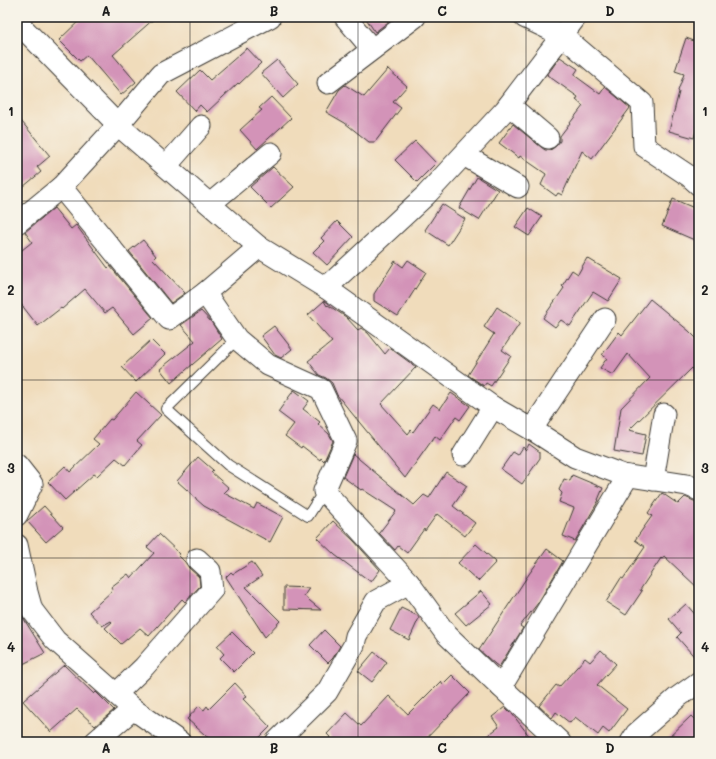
<svg xmlns="http://www.w3.org/2000/svg" width="716" height="759" viewBox="0 0 716 759" font-family="Mali,sans-serif">
  <style>
    .building { fill: #d393b8 }
    .lines { fill: none; stroke-linecap: round; stroke-linejoin: round }
    .lane-casing { stroke: #3c3934; stroke-width: 12 }
    .street-casing { stroke: #3c3934; stroke-width: 23 }
    .lane { stroke: #fff; stroke-width: 10 }
    .street { stroke: #fff; stroke-width: 21 }
    .grid { fill: none; stroke: #1c1c1c; stroke-width: 1; stroke-opacity: 0.55 }
    .neatline { fill: none; stroke: #1c1c1c; stroke-width: 1.5 }
    .grid-label { font-size: 13px; text-anchor: middle; font-weight: bold; fill: #1c1c1c }
  </style>
  <rect width="100%" height="100%" fill="#f7f3e8"/>
  <filter id="ink" filterUnits="userSpaceOnUse"><feTurbulence type="fractalNoise" baseFrequency=".025" numOctaves="2"/><feDisplacementMap in="SourceGraphic" scale="8" xChannelSelector="R" yChannelSelector="G"/><feConvolveMatrix kernelMatrix="1 2 1 2 8 2 1 2 1" color-interpolation-filters="sRGB"/></filter>
  <filter id="wash" filterUnits="userSpaceOnUse"><feTurbulence type="fractalNoise" baseFrequency=".012" numOctaves="4" result="noise"/><feDisplacementMap in="SourceGraphic" scale="16" xChannelSelector="R" yChannelSelector="G"/><feGaussianBlur stdDeviation="0.9" result="paint"/><feColorMatrix in="noise" values="0 0 0 0 0 0 0 0 0 0 0 0 0 0 0 0 0 1.4 0 .05"/><feComposite in="paint" operator="in"/></filter>
  <g filter="url(#wash)">
    <rect width="100%" height="100%" fill="#f0dcbb"/>
    <g id="blocks">
      <g class="building">
        <polygon points="83,17 156,17 113,55 136,82 121,95 87,55 80,61 59,40"/>
        <polygon points="365,17 395,17 375,32"/>
        <polygon points="696,37 699,38 699,119 694,138 669,131 679,92 678,91 684,74 675,71 686,38 694,41"/>
        <polygon points="247,48 261,63 239,84 238,83 207,112 200,105 195,111 177,92 200,70 210,80"/>
        <polygon points="560,57 578,69 574,75 600,94 605,87 630,108 592,159 582,151 562,195 558,193 556,196 541,185 546,174 520,156 519,158 499,143 513,124 541,147 545,150 549,150 552,149 557,145 560,141 560,136 583,106 576,100 578,97 547,75"/>
        <polygon points="277,60 298,84 283,98 261,73"/>
        <polygon points="388,69 407,86 393,102 401,108 375,142 369,142 345,123 326,112 339,90 345,85 364,97"/>
        <polygon points="271,97 291,118 257,149 240,130 262,110 259,108"/>
        <polygon points="17,116 50,156 37,167 41,172 17,192"/>
        <polygon points="415,141 436,163 417,182 395,160"/>
        <polygon points="273,167 294,187 271,208 250,187"/>
        <polygon points="477,177 498,190 479,220 459,208"/>
        <polygon points="673,199 699,210 699,242 662,226"/>
        <polygon points="442,204 465,219 448,245 425,230"/>
        <polygon points="54,208 71,229 76,225 108,268 110,266 153,318 134,334 112,308 105,313 85,289 62,309 61,308 38,326 17,299 17,254 32,242 25,232"/>
        <polygon points="528,208 542,217 529,236 515,227"/>
        <polygon points="337,221 353,237 327,265 313,252 324,241 321,238"/>
        <polygon points="143,240 156,256 153,259 185,293 171,303 129,251"/>
        <polygon points="587,258 622,279 608,301 593,292 570,326 561,320 555,327 543,318 564,288 562,286 572,270 578,274"/>
        <polygon points="408,260 426,272 398,316 374,301 374,294 395,261 403,267"/>
        <polygon points="650,299 689,331 699,341 699,375 692,368 629,430 646,434 642,456 614,451 621,408 650,378 628,354 613,375 600,368 607,358 602,355 619,332 622,335"/>
        <polygon points="324,301 327,306 328,305 346,317 358,330 361,328 368,333 385,354 390,348 416,367 381,404 408,434 411,430 413,432 433,404 440,409 451,393 470,406 460,420 456,417 440,440 435,436 405,478 337,395 332,383 326,378 319,375 308,361 332,342 308,315"/>
        <polygon points="497,307 520,323 502,350 511,356 491,386 486,383 484,386 468,375 494,334 484,327"/>
        <polygon points="201,311 212,323 222,339 171,383 160,369 195,341 181,325"/>
        <polygon points="274,326 292,349 281,358 275,355 261,336"/>
        <polygon points="151,340 165,354 136,382 122,367"/>
        <polygon points="294,390 309,401 303,409 320,422 318,424 329,434 333,441 324,461 321,458 320,460 302,446 301,448 285,436 294,424 278,412"/>
        <polygon points="136,392 161,415 137,441 142,445 125,465 116,458 97,476 94,474 65,500 48,482 65,466 70,472 99,444 93,439 110,419 112,420"/>
        <polygon points="529,444 540,452 540,458 522,484 501,469 513,452 518,455 523,447 526,450"/>
        <polygon points="353,454 414,505 424,495 429,498 446,472 467,486 453,506 475,523 465,536 437,514 425,531 424,529 407,553 398,546 395,550 379,533 396,511 362,489 361,490 343,477"/>
        <polygon points="198,457 213,470 211,472 229,488 224,493 254,509 257,503 283,517 270,542 204,506 196,499 196,498 177,481"/>
        <polygon points="572,475 603,488 598,500 599,500 575,541 563,536 574,508 559,502 562,493 559,490 564,479 570,481"/>
        <polygon points="662,493 678,504 685,497 694,501 699,504 699,589 664,556 662,559 661,558 640,590 642,591 626,615 606,602 621,578 623,579 645,547 635,540 652,516 648,513"/>
        <polygon points="44,506 63,527 46,542 27,521"/>
        <polygon points="333,521 354,541 380,570 371,582 335,555 317,538"/>
        <polygon points="159,534 180,554 178,555 185,562 189,568 199,577 200,586 185,602 182,599 149,636 140,628 121,644 105,628 112,622 111,621 102,626 89,612 113,590 111,587 128,574 131,578 154,553 147,547"/>
        <polygon points="476,544 496,562 478,581 458,563"/>
        <polygon points="547,549 563,561 538,603 520,626 523,628 499,667 495,664 479,650 529,574"/>
        <polygon points="252,562 262,576 246,587 280,621 265,637 226,577 231,572 233,574"/>
        <polygon points="284,587 309,588 304,596 321,610 284,609"/>
        <polygon points="481,591 492,604 466,625 455,613"/>
        <polygon points="686,604 699,619 699,662 677,637 681,633 669,619"/>
        <polygon points="17,608 45,653 17,667"/>
        <polygon points="401,608 418,616 419,618 409,640 390,630"/>
        <polygon points="324,630 340,646 333,658 328,663 310,645"/>
        <polygon points="232,632 253,653 234,672 220,658 224,654 217,646"/>
        <polygon points="601,650 616,664 597,685 627,709 609,733 603,728 598,735 575,717 570,723 556,712 552,718 539,706 556,685 559,687 585,658 590,662"/>
        <polygon points="374,652 387,662 372,682 358,671"/>
        <polygon points="64,665 94,694 96,692 114,710 95,726 77,709 51,732 23,701"/>
        <polygon points="452,675 470,693 423,742 335,742 327,734 347,713 361,726 389,696 408,714 441,681 443,684"/>
        <polygon points="235,683 247,696 243,699 270,727 255,742 213,742 187,719 199,706 204,710 207,706 209,709"/>
        <polygon points="505,707 513,715 534,742 479,742 499,727 492,717"/>
        <polygon points="691,716 699,724 699,742 664,742"/>
      </g>
    </g>
  </g>
  <g filter="url(#ink)">
    <use href="#blocks" fill-opacity="0" stroke="#3c3934" stroke-width="1"/>
    <g class="lines">
      <g class="lane-casing">
        <polyline id="lane" points="237,339 166,409 228,465 308,516 324,491"/>
      </g>
      <g class="street-casing">
        <g id="street">
          <polyline points="345,17 372,49"/>
          <polyline points="524,17 562,35 642,103 644,146 689,176 699,185"/>
          <polyline points="17,22 118,125 259,247 326,288 493,407 536,432 575,457 623,475 687,485 699,490"/>
          <polyline points="328,83 415,17"/>
          <polyline points="509,105 548,138"/>
          <polyline points="464,155 518,187"/>
          <polyline points="166,166 201,126"/>
          <polyline points="61,187 169,319 205,293"/>
          <polyline points="210,204 271,153"/>
          <polyline points="17,223 61,187 118,125 161,74 270,17"/>
          <polyline points="259,247 205,293 237,339 268,365 321,389 346,441 324,491 409,583 446,634 501,687 560,742"/>
          <polyline points="326,288 426,195 505,110 576,17"/>
          <polyline points="532,429 605,319"/>
          <polyline points="463,455 493,407"/>
          <polyline points="17,465 32,484 17,515"/>
          <polyline points="653,480 664,414"/>
          <polyline points="17,545 27,592 32,610 55,640 133,709 180,742"/>
          <polyline points="501,687 628,476"/>
          <polyline points="116,694 144,667 212,590 210,571 197,559"/>
          <polyline points="95,742 133,709"/>
          <polyline points="276,742 327,692 354,645 356,636 376,601 409,583"/>
          <polyline points="631,742 636,734 678,697 699,682"/>
        </g>
      </g>
      <use href="#lane" class="lane"/>
      <use href="#street" class="street"/>
    </g>
  </g>
  <path class="grid" d="M190,17V742M358,17V742M526,17V742M17,201H699M17,380H699M17,558H699"/>
  <rect width="716" height="759" fill="none" stroke="#f7f3e8" stroke-width="44"/>
  <rect x="22" y="22" width="672" height="715" class="neatline"/>
  <g class="grid-label">
    <text x="106" y="16">A</text>
    <text x="274" y="16">B</text>
    <text x="442" y="16">C</text>
    <text x="610" y="16">D</text>
    <text x="11" y="116">1</text>
    <text x="705" y="116">1</text>
    <text x="11" y="295">2</text>
    <text x="705" y="295">2</text>
    <text x="11" y="473">3</text>
    <text x="705" y="473">3</text>
    <text x="11" y="652">4</text>
    <text x="705" y="652">4</text>
    <text x="106" y="753">A</text>
    <text x="274" y="753">B</text>
    <text x="442" y="753">C</text>
    <text x="610" y="753">D</text>
  </g>
</svg>
